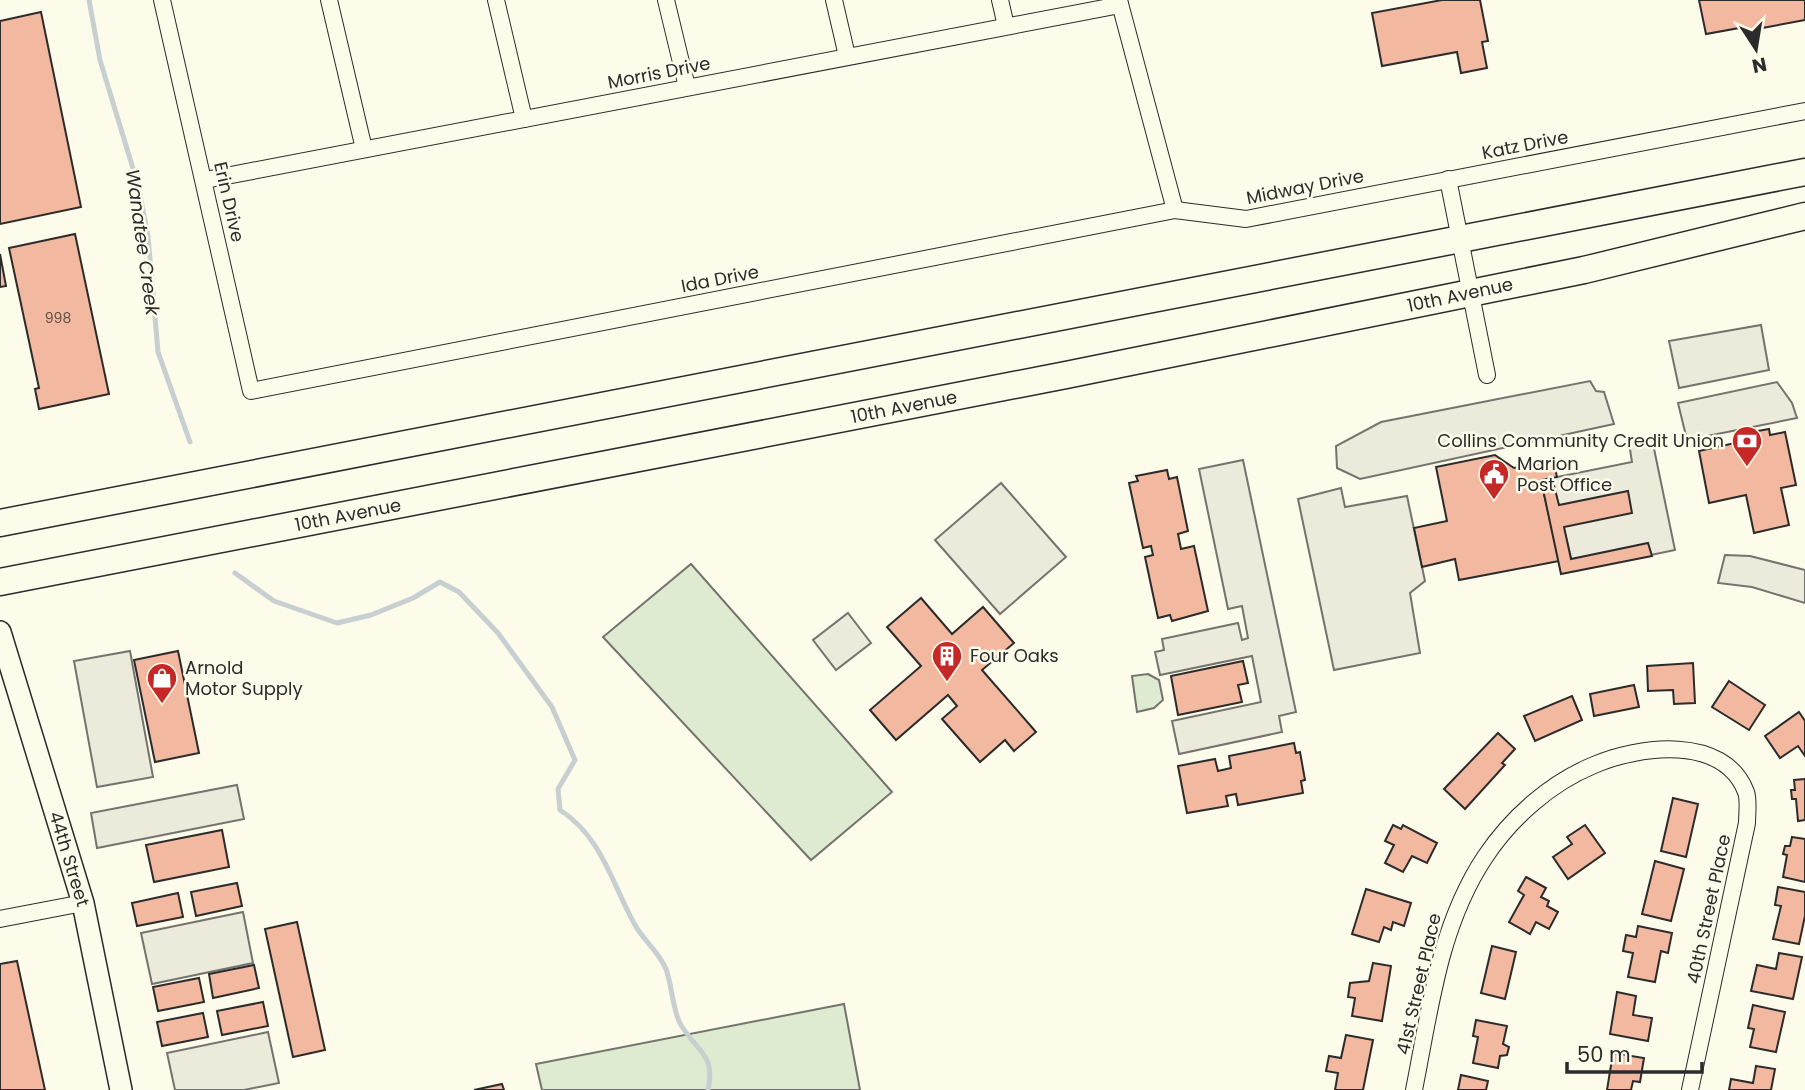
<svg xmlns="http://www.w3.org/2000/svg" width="1805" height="1090" viewBox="0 0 1805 1090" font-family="Poppins,sans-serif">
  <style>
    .green { fill: #deebd1; stroke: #74746e; stroke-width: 2 }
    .parking { fill: #eceadb; stroke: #74746e; stroke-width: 2 }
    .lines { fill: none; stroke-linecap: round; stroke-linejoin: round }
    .stream { stroke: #c7d0d0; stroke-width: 5 }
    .building { fill: #f2b8a0; stroke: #2b2b2b; stroke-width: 2 }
    .minor-casing { stroke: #2b2b2b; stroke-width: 18 }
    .tertiary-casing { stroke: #2b2b2b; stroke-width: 24 }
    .primary-casing { stroke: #2b2b2b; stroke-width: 29 }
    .minor { stroke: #fdfbea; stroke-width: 16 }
    .tertiary { stroke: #fdfbea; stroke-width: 21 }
    .primary { stroke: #fdfbea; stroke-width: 26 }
    .labels { text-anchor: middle; stroke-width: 5; stroke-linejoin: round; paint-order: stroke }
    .number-label { font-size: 14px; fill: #5d4e48 }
    .street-label { font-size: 18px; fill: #2b2b2b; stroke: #fdfbea }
    .poi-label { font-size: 18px; fill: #2b2b2b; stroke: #fdfbea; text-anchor: start }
    .water-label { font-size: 19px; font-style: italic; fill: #2b2b2b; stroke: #fdfbea }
  </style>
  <rect width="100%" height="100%" fill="#fdfbea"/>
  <g class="green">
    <polygon points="691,564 892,792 811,860 603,637"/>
    <polygon points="1148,674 1159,680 1163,700 1154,708 1137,712 1132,676"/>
    <polygon points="844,1004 860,1090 542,1090 536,1064"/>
  </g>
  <g class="parking">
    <polygon points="1761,325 1769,370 1679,388 1669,341"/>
    <polygon points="1590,381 1596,391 1604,392 1614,424 1360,479 1337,468 1336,446 1381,422"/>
    <polygon points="1777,382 1792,403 1797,418 1687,440 1678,403"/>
    <polygon points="1652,439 1675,550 1574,571 1552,478 1632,462 1629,443"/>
    <polygon points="1243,460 1296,712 1279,716 1282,732 1179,754 1172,721 1261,702 1252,656 1160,675 1155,652 1164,650 1162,639 1238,623 1242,640 1248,638 1242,606 1228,609 1199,469"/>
    <polygon points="1001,483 1066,557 1000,614 935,540"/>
    <polygon points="1341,488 1345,507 1407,496 1425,581 1410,593 1420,653 1334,670 1298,499"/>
    <polygon points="1725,555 1750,556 1805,570 1805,603 1752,587 1718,583"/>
    <polygon points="848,613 871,643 836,670 813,640"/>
    <polygon points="130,651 153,777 97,787 74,661"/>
    <polygon points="237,785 244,819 97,848 91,813"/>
    <polygon points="243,912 253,963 152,984 141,933"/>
    <polygon points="268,1032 279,1083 244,1090 175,1090 167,1053"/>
  </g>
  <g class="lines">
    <g class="stream">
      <polyline points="89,0 100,60 138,185 148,236 158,352 190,442"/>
      <path d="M235,573L274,601L337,623L371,615L413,598L440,582L459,592L498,633L552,707L575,760L558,789L560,810C602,837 612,884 635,925C644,941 659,952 666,969C672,985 673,1013 681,1025C697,1052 716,1054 708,1090"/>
    </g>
  </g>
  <g class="building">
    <polygon points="1442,0 1480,0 1488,41 1482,42 1487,68 1461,73 1457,52 1382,66 1372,13"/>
    <polygon points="1699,0 1805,0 1805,20 1746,31 1745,27 1706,34"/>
    <polygon points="41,12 81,207 0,224 0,21"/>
    <polygon points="75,234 109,394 39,409 35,389 39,388 9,248"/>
    <polygon points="0,254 6,286 0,287"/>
    <polygon points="1769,429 1770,435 1785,432 1796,485 1781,488 1789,525 1754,533 1746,495 1709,503 1699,451 1753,439 1752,432"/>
    <polygon points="1495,455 1514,468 1553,459 1557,477 1541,480 1559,561 1459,580 1455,559 1422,567 1414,528 1447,521 1436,467"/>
    <polygon points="1167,470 1169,479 1177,477 1188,531 1178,534 1181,549 1194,546 1208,611 1172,621 1170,615 1158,618 1145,557 1153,555 1151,546 1143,548 1129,483 1138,481 1136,476"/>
    <polygon points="1552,478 1559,505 1628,491 1632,513 1564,527 1571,559 1648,543 1652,556 1561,574 1541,480"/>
    <polygon points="921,598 952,634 983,607 1014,643 982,670 1036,732 1014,751 1005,740 980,762 942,719 957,706 948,695 896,740 870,710 921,666 887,627"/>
    <polygon points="178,651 199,753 155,762 134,660"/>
    <polygon points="1243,661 1248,683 1238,685 1242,702 1178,715 1171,676"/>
    <polygon points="1693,663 1695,703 1674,704 1673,690 1648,691 1647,666"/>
    <polygon points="1729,681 1765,705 1749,730 1712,707"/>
    <polygon points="1634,685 1639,707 1594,716 1590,694"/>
    <polygon points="1572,696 1582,720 1535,741 1524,716"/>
    <polygon points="1799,712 1805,721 1805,756 1798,746 1780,758 1765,736"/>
    <polygon points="1498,733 1515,749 1502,763 1505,765 1465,809 1444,789"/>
    <polygon points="1294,743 1296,753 1300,752 1305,780 1301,781 1303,793 1238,805 1236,794 1226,796 1228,806 1187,813 1178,766 1215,759 1218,771 1231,768 1229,756"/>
    <polygon points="1805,779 1805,820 1798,821 1796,799 1792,799 1791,790 1795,790 1794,780"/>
    <polygon points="1673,798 1698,804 1686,857 1661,851"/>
    <polygon points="1393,825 1401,829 1403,825 1437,843 1427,863 1412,856 1403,872 1385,863 1394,845 1385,841"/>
    <polygon points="1585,825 1605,853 1568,879 1553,857 1572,844 1567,837"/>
    <polygon points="222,830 229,867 154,882 146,845"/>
    <polygon points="1792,837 1805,839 1805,882 1783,877 1787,855 1783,854 1785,846 1790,846"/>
    <polygon points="1655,861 1684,869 1671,921 1642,914"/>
    <polygon points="1526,877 1546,888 1541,897 1549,901 1547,906 1558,912 1549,929 1536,922 1530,934 1509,922 1524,895 1518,891"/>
    <polygon points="237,883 242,906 196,916 191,892"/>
    <polygon points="1778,887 1805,892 1805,916 1799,944 1773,939 1781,906 1775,905"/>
    <polygon points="1366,889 1411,903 1404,926 1393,922 1391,930 1384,927 1379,942 1352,934"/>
    <polygon points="178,893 183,917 137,926 132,903"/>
    <polygon points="297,922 325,1050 293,1057 265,929"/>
    <polygon points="1638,926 1672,933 1668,953 1661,951 1655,982 1628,977 1633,953 1623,951 1626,935 1636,937"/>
    <polygon points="1492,946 1516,952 1505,999 1481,993"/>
    <polygon points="1779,953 1802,957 1793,999 1751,991 1757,965 1776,969"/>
    <polygon points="17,961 45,1090 0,1090 0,964"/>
    <polygon points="1373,963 1391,966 1382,1021 1352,1016 1355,998 1348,997 1350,983 1369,981"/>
    <polygon points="254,965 259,988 213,998 209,974"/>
    <polygon points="199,978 204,1002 158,1011 153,987"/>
    <polygon points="1617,992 1636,996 1633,1015 1652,1018 1648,1041 1610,1034"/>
    <polygon points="263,1002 268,1026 222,1035 217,1011"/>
    <polygon points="1753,1005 1785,1012 1776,1052 1750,1047 1754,1029 1748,1028"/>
    <polygon points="203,1013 208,1037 162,1046 157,1022"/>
    <polygon points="1476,1020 1507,1026 1503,1044 1509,1047 1507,1055 1500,1056 1498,1068 1473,1063 1478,1037 1473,1036"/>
    <polygon points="1346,1035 1373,1040 1363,1090 1335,1090 1338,1073 1326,1071 1329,1056 1341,1058"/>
    <polygon points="1613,1053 1644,1058 1640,1082 1633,1081 1631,1090 1607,1090"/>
    <polygon points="1756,1066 1775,1069 1771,1090 1729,1090 1731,1079 1753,1083"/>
    <polygon points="1461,1075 1488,1081 1486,1090 1458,1090"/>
    <polygon points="502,1084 504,1090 474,1090"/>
  </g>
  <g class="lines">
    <g class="minor-casing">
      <g id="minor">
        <polyline points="162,0 251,391 1175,210 1246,219 1805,111"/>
        <polyline points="329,0 364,149"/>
        <polyline points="496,0 524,119"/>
        <polyline points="666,0 687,87"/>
        <polyline points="834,0 847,56"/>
        <polyline points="1000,0 1006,26"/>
        <polyline points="1119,0 1175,210"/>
        <polyline points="1448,179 1487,375"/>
        <polyline points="205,180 1120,5"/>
        <polyline points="0,919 83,903"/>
        <path d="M1414,1090C1430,1010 1439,926 1485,857C1511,818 1550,783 1594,765C1638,746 1724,734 1746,792C1749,800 1747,814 1747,823L1690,1090"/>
      </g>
    </g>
    <g class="tertiary-casing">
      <polyline id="tertiary" points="0,632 83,903 121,1090"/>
    </g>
    <g class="primary-casing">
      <g id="primary">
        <polyline points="0,523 1805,172"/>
        <polyline points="0,582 1066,375 1584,270 1805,216"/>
      </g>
    </g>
    <use href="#minor" class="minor"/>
    <use href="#tertiary" class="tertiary"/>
    <use href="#primary" class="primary"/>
  </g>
  <defs>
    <g id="bank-pin" transform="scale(1.575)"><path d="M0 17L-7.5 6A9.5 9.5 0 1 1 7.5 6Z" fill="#c62828" stroke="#fdfbea"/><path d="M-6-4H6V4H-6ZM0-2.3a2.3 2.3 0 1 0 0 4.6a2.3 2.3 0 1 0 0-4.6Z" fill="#fff"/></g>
    <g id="civic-pin" transform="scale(1.575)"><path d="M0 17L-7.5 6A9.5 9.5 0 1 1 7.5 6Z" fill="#c62828" stroke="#fdfbea"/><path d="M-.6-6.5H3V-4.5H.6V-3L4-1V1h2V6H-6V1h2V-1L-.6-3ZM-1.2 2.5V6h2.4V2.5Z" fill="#fff"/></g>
    <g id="building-pin" transform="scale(1.575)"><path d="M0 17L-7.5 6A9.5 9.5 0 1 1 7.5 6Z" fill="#c62828" stroke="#fdfbea"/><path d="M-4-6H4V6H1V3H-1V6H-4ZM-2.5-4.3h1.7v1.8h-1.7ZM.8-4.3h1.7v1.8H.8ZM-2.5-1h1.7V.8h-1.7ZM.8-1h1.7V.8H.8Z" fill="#fff"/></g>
    <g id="shop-pin" transform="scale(1.575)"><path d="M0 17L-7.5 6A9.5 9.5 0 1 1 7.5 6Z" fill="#c62828" stroke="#fdfbea"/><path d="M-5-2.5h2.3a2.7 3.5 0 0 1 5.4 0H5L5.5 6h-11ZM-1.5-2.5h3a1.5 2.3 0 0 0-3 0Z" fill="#fff"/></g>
  </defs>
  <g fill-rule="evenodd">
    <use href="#bank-pin" x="1747" y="441"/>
    <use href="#civic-pin" x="1494" y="474"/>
    <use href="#building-pin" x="947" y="656"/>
    <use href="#shop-pin" x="162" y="678"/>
  </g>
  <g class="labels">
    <g class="number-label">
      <text x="58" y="323">998</text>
    </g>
    <g class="street-label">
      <text transform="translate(659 73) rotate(-11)" y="6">Morris Drive</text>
      <text transform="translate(1525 145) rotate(-11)" y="6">Katz Drive</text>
      <text transform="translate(1305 187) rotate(-11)" y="6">Midway Drive</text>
      <text transform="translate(229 202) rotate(77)" y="6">Erin Drive</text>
      <text transform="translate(720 279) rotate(-11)" y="6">Ida Drive</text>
      <text transform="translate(1460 295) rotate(-12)" y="6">10th Avenue</text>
      <text transform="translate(904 407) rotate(-11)" y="6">10th Avenue</text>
      <text transform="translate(348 515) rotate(-11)" y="6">10th Avenue</text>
      <text transform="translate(69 859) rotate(73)" y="6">44th Street</text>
      <text transform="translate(1709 909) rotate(-78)" y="6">40th Street Place</text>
      <text transform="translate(1419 984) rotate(-77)" y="6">41st Street Place</text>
    </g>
    <g class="poi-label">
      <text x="1724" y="447" text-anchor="end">Collins Community Credit Union</text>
      <text x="1517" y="470">Marion<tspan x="1517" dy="21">Post Office</tspan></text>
      <text x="970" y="662">Four Oaks</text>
      <text x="185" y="674">Arnold<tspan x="185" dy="21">Motor Supply</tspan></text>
    </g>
    <g class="water-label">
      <text transform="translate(143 242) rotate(82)" y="7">Wanatee Creek</text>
    </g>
  </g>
  <g transform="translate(1756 49) rotate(168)" stroke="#fdfbea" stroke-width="5" paint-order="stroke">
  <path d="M0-5L12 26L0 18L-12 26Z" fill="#2b2b2b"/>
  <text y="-10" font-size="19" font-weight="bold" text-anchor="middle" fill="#2b2b2b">N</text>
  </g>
  <path d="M1567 1062v10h135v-10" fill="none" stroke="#2b2b2b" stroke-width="3.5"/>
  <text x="1577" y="1062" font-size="21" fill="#2b2b2b" stroke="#fdfbea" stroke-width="5" paint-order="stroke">50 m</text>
</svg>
